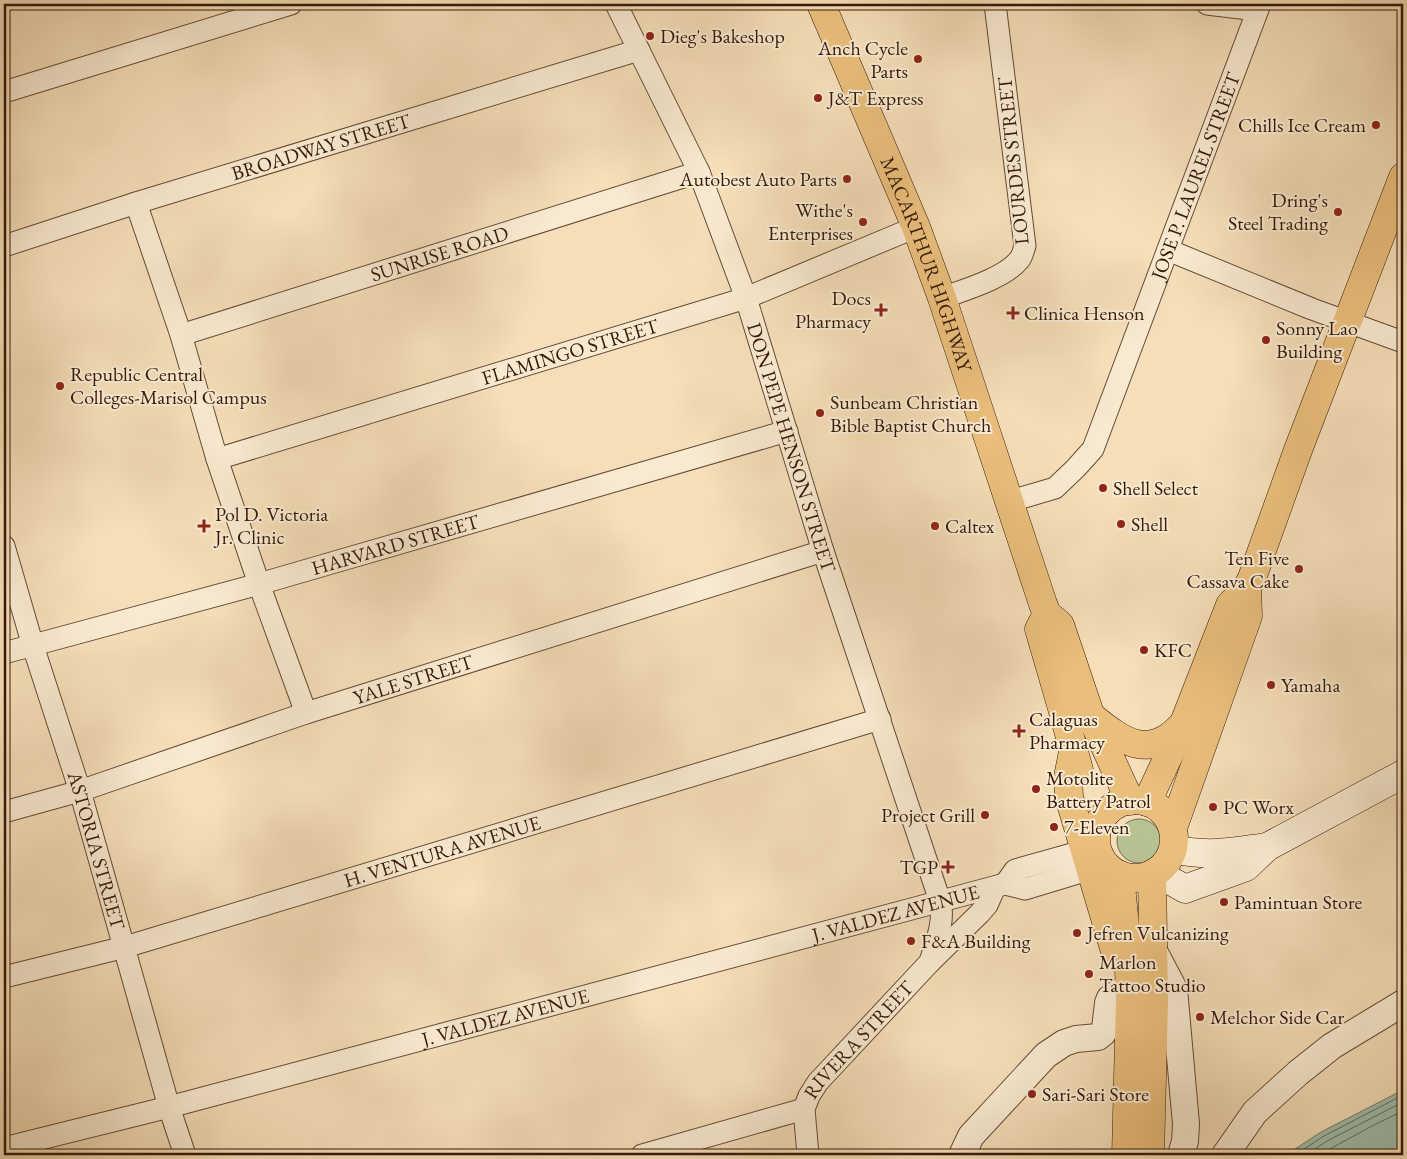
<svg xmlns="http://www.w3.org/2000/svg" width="1407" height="1159" viewBox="0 0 1407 1159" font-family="'EB Garamond',serif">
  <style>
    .green { fill: #b7c293; stroke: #766e4e }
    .water { fill: #9dbcab; stroke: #747b6a }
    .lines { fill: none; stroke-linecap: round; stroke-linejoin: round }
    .shore { stroke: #6a6a5a; stroke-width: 1 }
    .minor-casing { stroke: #664a35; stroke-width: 23 }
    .tertiary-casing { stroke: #664a35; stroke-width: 28 }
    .secondary-casing { stroke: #361909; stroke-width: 29 }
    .primary-casing { stroke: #361909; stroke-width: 29 }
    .trunk-casing { stroke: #361909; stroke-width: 29 }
    .minor { stroke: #f8ead1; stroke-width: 21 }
    .tertiary { stroke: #f8ead1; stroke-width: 26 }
    .secondary { stroke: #f8ead1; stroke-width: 28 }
    .primary { stroke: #eabf7c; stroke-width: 28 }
    .trunk { stroke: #eabf7c; stroke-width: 28 }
    .poi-dot { fill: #8f2418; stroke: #f8ead1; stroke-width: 2 }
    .labels { text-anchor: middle; stroke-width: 4; stroke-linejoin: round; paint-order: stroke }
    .poi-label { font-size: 20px; fill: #361909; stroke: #f8ead1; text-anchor: start }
    .street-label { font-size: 20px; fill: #361909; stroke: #f8ead1 }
  </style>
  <rect width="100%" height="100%" fill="#f5deb8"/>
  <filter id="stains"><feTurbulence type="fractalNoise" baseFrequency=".004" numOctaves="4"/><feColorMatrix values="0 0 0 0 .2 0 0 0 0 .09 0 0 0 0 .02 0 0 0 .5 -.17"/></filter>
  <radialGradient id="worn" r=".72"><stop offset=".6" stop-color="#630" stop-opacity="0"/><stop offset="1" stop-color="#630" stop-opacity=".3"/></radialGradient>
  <circle class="green" cx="1139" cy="841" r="22"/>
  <polygon class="water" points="1403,1090 1403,1155 1286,1155 1321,1132"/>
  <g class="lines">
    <g class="shore">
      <polyline points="1295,1155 1324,1136 1403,1095"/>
      <polyline points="1306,1155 1327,1141 1403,1102"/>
      <polyline points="1319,1155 1372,1126 1403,1111"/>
    </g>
    <g class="minor-casing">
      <g id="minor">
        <path id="s1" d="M616,4L699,172L746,298L823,551L940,901C945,922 936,942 930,962"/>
        <polyline points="1207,4 1257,10"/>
        <polyline points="4,92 291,4"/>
        <polyline points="136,203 181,335 217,459 259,584 306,713"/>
        <path id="s2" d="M4,246L136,203L639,50"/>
        <polyline points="1168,250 1312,309 1403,342"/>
        <path d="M942,298C964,290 1005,278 1019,260C1023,256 1023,250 1025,246L995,4"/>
        <path id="s3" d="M181,335L699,172"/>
        <path id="s4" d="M217,459L746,298L916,227"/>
        <path id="s5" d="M1011,501L1055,488L1076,468L1093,449L1260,4"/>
        <path id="s6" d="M4,546L33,646L80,791L169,1107L185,1155"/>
        <path id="s7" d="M4,653L259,584L787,431"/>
        <path id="s8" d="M4,812L80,791L306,713L823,551"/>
        <polyline points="1005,884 1015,870 1086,850"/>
        <path id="s9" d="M4,977L125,947L880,719"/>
        <path id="s10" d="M4,1148L169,1107L1005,884L1025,889L1091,869"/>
        <polyline points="642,1155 804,1109"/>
        <path id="s11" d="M808,1155L804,1109L809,1096L818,1082L930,962L980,913L987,905L995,887"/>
      </g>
    </g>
    <g class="tertiary-casing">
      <g id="tertiary">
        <polyline points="1154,951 1174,989 1186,1124 1185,1141 1181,1155"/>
        <polyline points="962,1155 971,1136 1046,1055 1064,1043 1076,1039 1098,1037 1103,1033 1105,1029 1108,1003 1110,998 1129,987"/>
        <polyline points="1225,1155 1255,1112 1298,1073 1332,1046 1403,1003"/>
      </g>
    </g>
    <g class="secondary-casing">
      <g id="secondary">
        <path d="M1173,849C1209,857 1231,852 1266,847"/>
        <polyline points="1156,872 1185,889 1246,867 1267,847 1403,774"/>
      </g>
    </g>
    <g class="primary-casing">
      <g id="primary">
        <polyline points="1147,802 1184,723 1230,605 1247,588 1252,578 1298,450 1403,177"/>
        <polyline points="1173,828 1248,616 1247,588"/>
      </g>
    </g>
    <g class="trunk-casing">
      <g id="trunk">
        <path id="s12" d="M821,4L916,227L942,298L1043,604L1047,614L1060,625L1090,714L1130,801"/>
        <polyline points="1047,614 1039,629 1062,708 1079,770"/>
        <path d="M1091,716C1123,742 1150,762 1184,723"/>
        <polyline points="1073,752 1068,777 1069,797 1114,948"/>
        <circle cx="1135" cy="839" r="39"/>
        <polyline points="1120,875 1129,968 1130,1000 1126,1155"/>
        <polyline points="1150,1155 1154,1002 1152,874"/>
      </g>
    </g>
    <use href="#minor" class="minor"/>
    <use href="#tertiary" class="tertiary"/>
    <use href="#secondary" class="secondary"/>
    <use href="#primary" class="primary"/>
    <use href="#trunk" class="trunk"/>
  </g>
  <g class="poi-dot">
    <circle cx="650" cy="36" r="5"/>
    <circle cx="918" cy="59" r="5"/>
    <circle cx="818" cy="98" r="5"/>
    <circle cx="1376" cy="125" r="5"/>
    <circle cx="847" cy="179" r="5"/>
    <circle cx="1338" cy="212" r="5"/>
    <circle cx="863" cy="222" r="5"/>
    <path d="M878.5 302.5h5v5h5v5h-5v5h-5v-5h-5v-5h5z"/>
    <path d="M1010.5 305.5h5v5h5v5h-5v5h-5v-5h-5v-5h5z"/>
    <circle cx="1266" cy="340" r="5"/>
    <circle cx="60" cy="386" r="5"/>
    <circle cx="820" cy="413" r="5"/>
    <circle cx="1103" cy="488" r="5"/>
    <circle cx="1121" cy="524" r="5"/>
    <path d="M201.5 518.5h5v5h5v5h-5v5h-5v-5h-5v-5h5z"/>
    <circle cx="935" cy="526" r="5"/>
    <circle cx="1299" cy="569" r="5"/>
    <circle cx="1144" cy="650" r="5"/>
    <circle cx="1271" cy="685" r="5"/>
    <path d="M1016.5 723.5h5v5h5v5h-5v5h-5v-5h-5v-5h5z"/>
    <circle cx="1036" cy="789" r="5"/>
    <circle cx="1213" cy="807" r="5"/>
    <circle cx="985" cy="815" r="5"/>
    <circle cx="1054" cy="827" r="5"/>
    <path d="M945.5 859.5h5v5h5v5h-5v5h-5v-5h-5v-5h5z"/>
    <circle cx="1224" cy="902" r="5"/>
    <circle cx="1077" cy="933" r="5"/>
    <circle cx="911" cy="941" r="5"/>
    <circle cx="1089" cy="974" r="5"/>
    <circle cx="1200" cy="1017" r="5"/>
    <circle cx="1032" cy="1094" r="5"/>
  </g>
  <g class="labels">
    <g class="poi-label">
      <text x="660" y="43">Dieg's Bakeshop</text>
      <text x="908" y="55" text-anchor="end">Anch Cycle<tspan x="908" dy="23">Parts</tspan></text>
      <text x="828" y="105">J&amp;T Express</text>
      <text x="1366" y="132" text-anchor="end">Chills Ice Cream</text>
      <text x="837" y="186" text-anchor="end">Autobest Auto Parts</text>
      <text x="1328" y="207" text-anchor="end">Dring's<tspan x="1328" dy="23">Steel Trading</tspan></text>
      <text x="853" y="217" text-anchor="end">Withe's<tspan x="853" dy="23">Enterprises</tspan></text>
      <text x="871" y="305" text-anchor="end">Docs<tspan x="871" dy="23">Pharmacy</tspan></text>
      <text x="1024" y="320">Clinica Henson</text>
      <text x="1276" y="335">Sonny Lao<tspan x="1276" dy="23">Building</tspan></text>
      <text x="70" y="381">Republic Central<tspan x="70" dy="23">Colleges-Marisol Campus</tspan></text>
      <text x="830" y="409">Sunbeam Christian<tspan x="830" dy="23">Bible Baptist Church</tspan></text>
      <text x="1113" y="495">Shell Select</text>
      <text x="215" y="521">Pol D. Victoria<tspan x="215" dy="23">Jr. Clinic</tspan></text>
      <text x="1131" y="531">Shell</text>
      <text x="945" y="533">Caltex</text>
      <text x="1289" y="565" text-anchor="end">Ten Five<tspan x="1289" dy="23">Cassava Cake</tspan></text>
      <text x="1154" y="657">KFC</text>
      <text x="1281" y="692">Yamaha</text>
      <text x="1029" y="726">Calaguas<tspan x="1029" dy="23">Pharmacy</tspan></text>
      <text x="1046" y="785">Motolite<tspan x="1046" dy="23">Battery Patrol</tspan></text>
      <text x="1223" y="814">PC Worx</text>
      <text x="975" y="822" text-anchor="end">Project Grill</text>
      <text x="1064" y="834">7-Eleven</text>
      <text x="938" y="874" text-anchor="end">TGP</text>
      <text x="1234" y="909">Pamintuan Store</text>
      <text x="1087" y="940">Jefren Vulcanizing</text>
      <text x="921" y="948">F&amp;A Building</text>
      <text x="1099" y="969">Marlon<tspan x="1099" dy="23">Tattoo Studio</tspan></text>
      <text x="1210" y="1024">Melchor Side Car</text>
      <text x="1042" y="1101">Sari-Sari Store</text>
    </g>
    <g class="street-label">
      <text dy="7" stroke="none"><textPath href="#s2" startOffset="332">BROADWAY STREET</textPath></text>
      <text transform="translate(1013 161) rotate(-96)" y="7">LOURDES STREET</text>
      <text dy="7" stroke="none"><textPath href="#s5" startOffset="392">JOSE P. LAUREL STREET</textPath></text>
      <text dy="7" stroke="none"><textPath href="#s3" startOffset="271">SUNRISE ROAD</textPath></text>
      <text dy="7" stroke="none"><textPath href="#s12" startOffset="281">MACARTHUR HIGHWAY</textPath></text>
      <text dy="7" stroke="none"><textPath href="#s4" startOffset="369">FLAMINGO STREET</textPath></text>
      <text dy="7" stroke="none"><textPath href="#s1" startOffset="478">DON PEPE HENSON STREET</textPath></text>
      <text dy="7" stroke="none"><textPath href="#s7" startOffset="406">HARVARD STREET</textPath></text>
      <text dy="7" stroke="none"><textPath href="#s8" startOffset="430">YALE STREET</textPath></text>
      <text dy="7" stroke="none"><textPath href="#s6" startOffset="318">ASTORIA STREET</textPath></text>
      <text dy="7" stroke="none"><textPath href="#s9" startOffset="456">H. VENTURA AVENUE</textPath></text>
      <text dy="7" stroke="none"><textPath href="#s10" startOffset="922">J. VALDEZ AVENUE</textPath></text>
      <text dy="7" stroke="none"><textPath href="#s10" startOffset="518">J. VALDEZ AVENUE</textPath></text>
      <text dy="7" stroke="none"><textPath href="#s11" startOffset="135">RIVERA STREET</textPath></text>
    </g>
  </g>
  <rect width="1407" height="1159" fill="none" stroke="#f5deb8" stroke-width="20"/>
  <rect x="5" y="5" width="1397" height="1149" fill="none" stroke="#361909" stroke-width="2.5"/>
  <rect x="10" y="10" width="1387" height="1139" fill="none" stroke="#361909"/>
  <rect width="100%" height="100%" filter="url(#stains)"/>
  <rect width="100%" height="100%" fill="url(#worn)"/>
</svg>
